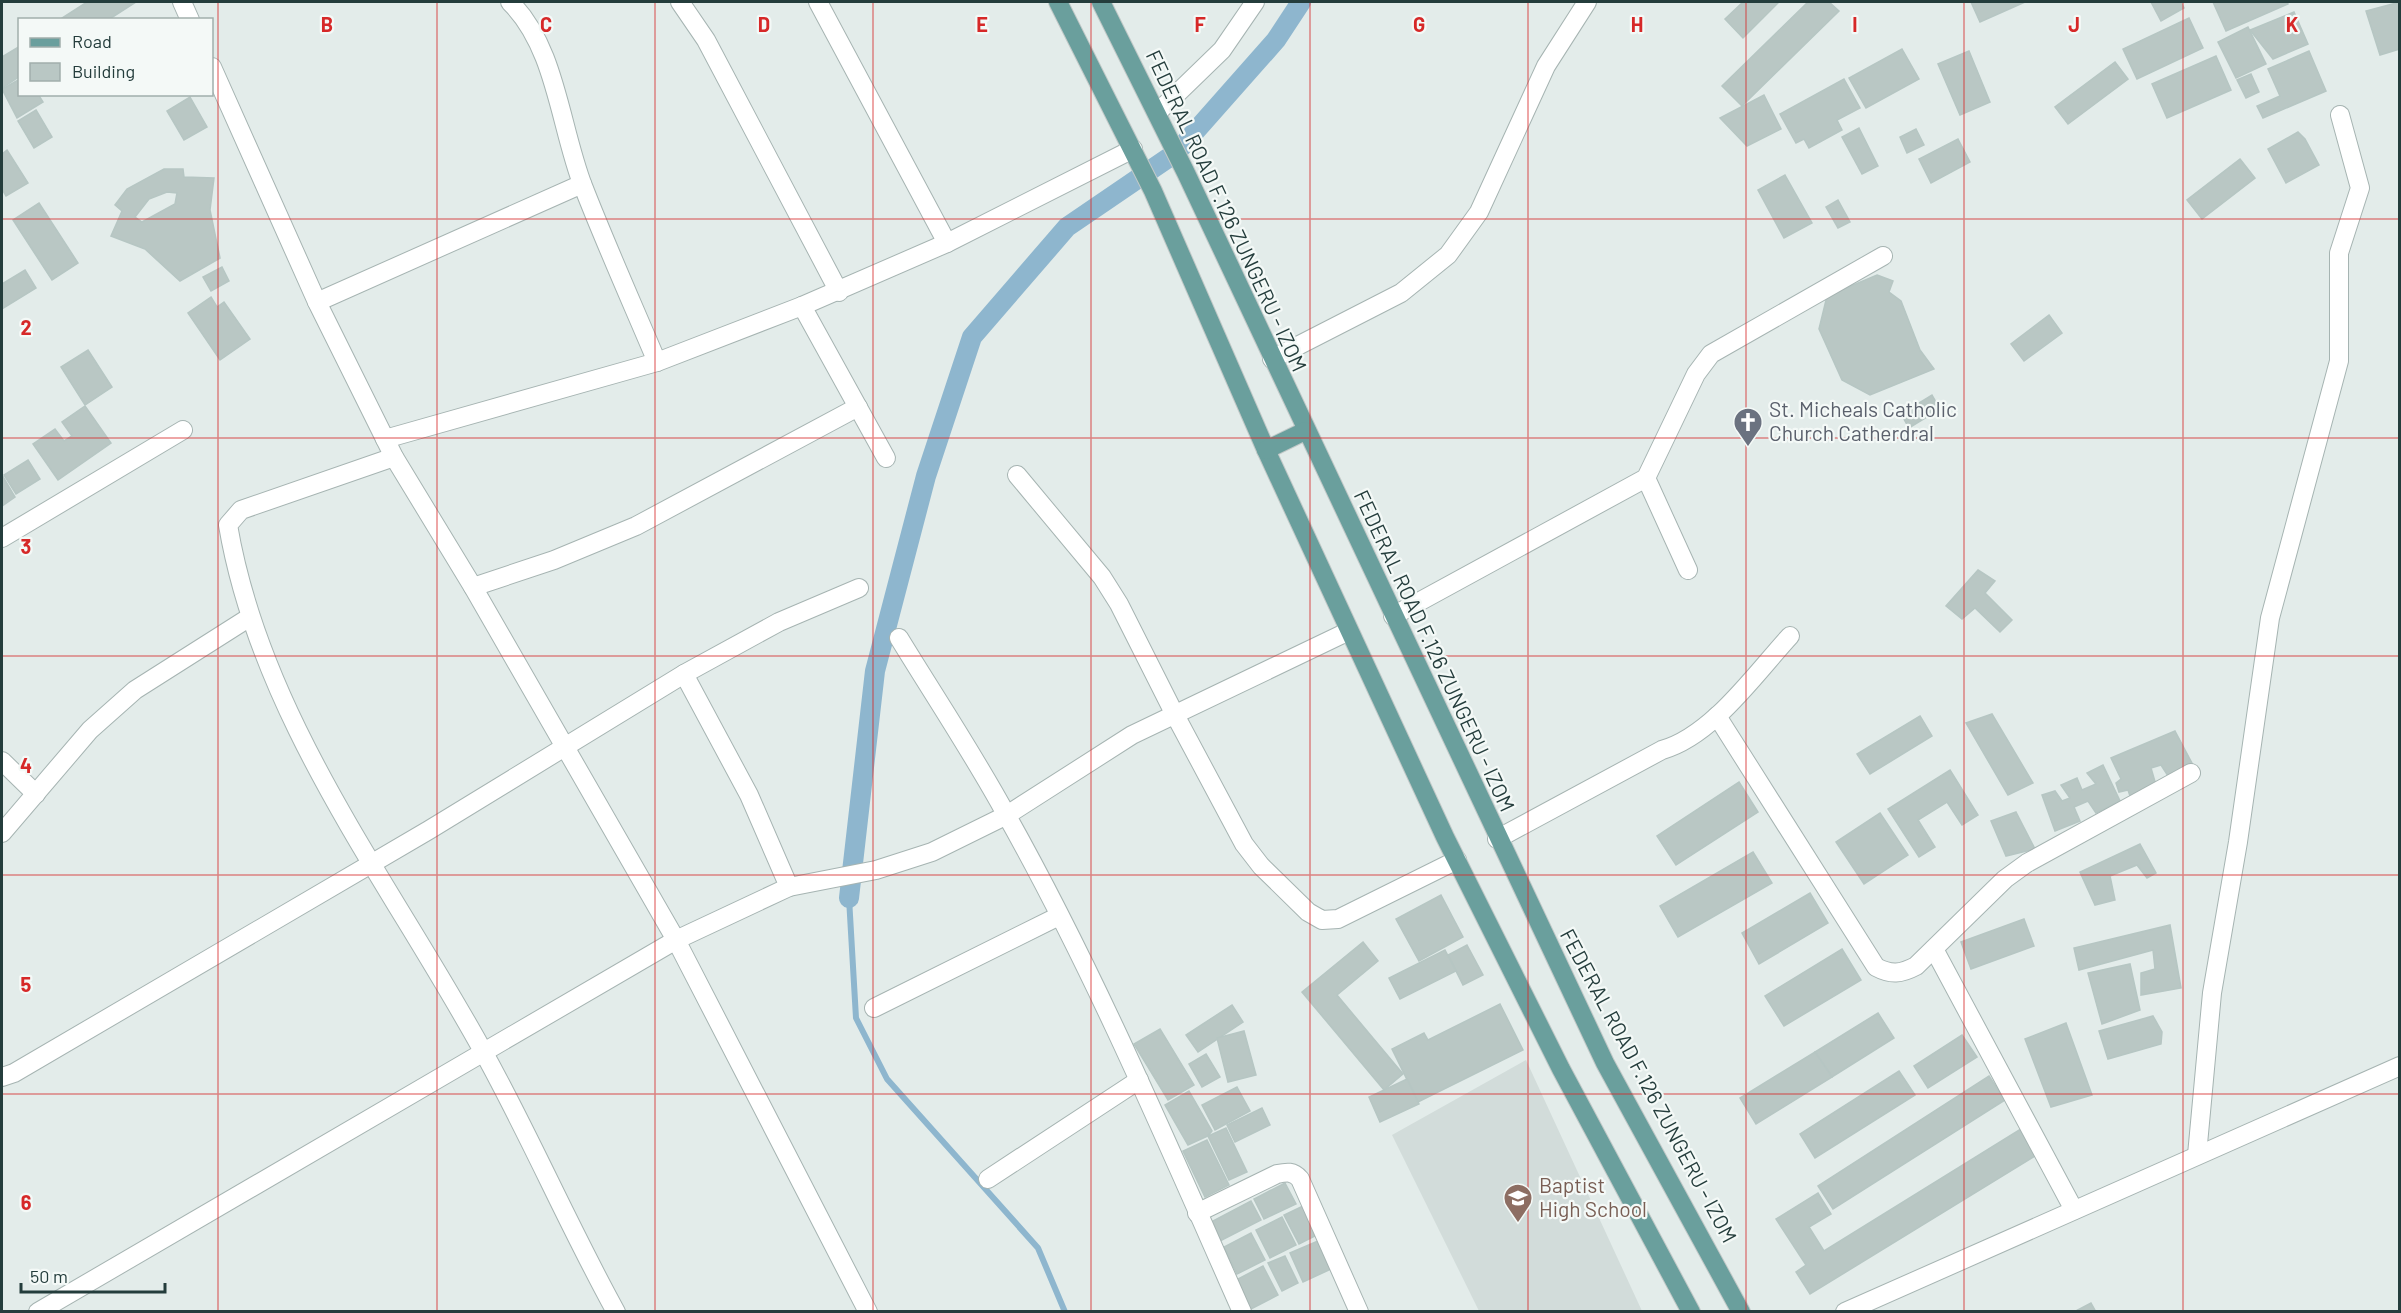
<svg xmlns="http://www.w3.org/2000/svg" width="2401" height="1313" viewBox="0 0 2401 1313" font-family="Barlow,sans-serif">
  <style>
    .built { fill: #d2dcda }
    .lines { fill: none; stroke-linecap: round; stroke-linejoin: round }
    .stream { stroke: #8eb6ce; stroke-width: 6 }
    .canal { stroke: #8eb6ce; stroke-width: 20 }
    .building { fill: #b9c7c4; stroke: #b6c6c3; stroke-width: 1.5; fill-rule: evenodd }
    .minor-casing { stroke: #a6b4b2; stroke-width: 20 }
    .major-casing { stroke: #c2c9c8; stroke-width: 20 }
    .minor { stroke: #fff; stroke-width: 18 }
    .major { stroke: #6a9f9d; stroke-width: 18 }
    .grid { fill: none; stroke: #d62828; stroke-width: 1.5; stroke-opacity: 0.55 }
    .labels { text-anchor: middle; stroke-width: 4.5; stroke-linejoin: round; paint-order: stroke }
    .street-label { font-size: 21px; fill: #243d3c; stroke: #f4f9f7 }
    .worship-label { font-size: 21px; fill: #5b616d; stroke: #f4f9f7; text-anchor: start }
    .education-label { font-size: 21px; fill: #785e54; stroke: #f4f9f7; text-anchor: start }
    .grid-label { font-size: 20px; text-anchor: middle; font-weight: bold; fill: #d62828; stroke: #f4f9f7; stroke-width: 4.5; stroke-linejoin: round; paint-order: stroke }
  </style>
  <rect width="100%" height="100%" fill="#e3ecea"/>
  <polygon class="built" points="1526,1060 1642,1311 1479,1311 1392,1135"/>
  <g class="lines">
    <polyline class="stream" points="849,898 856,1018 887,1079 1038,1248 1065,1312"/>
    <polyline class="canal" points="849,898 875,671 926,476 972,337 1067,227 1177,152 1276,40 1301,2"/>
  </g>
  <g class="building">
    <polygon points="87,2 136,2 108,20 59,20"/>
    <polygon points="1743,2 1779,2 1743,38 1725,19"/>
    <polygon points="1808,2 1829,2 1839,11 1742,106 1722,86"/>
    <polygon points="1971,2 2025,2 1980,22"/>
    <polygon points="2151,2 2181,2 2184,8 2161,21"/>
    <polygon points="2213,2 2287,2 2288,4 2226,31"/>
    <polygon points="2400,2 2400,49 2380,55 2366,11"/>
    <polygon points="2294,12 2308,44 2273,59 2250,30"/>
    <polygon points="2189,18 2203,48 2137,79 2123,49"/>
    <polygon points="2248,27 2266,64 2236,78 2218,42"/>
    <polygon points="20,46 20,76 2,88 2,57"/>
    <polygon points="1902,49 1919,79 1866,108 1849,78"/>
    <polygon points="1969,51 1990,102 1960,115 1938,64"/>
    <polygon points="2309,51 2326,91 2263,118 2257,106 2280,96 2268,69"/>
    <polygon points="2216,56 2231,90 2167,118 2152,84"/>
    <polygon points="2115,62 2128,79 2068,124 2055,107"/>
    <polygon points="2251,74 2259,92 2246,98 2237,80"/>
    <polygon points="20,79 20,94 38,94 43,102 17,118 2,89"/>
    <polygon points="1844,79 1860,108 1837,120 1842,130 1809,148 1804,139 1796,143 1780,114"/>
    <polygon points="1764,95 1781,129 1747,146 1720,118"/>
    <polygon points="190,97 207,127 184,140 167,111"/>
    <polygon points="36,110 52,137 34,148 18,121"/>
    <polygon points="1859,128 1878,166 1862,174 1842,137"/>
    <polygon points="1916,129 1924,145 1907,153 1900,137"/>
    <polygon points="2298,132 2305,139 2319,165 2286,183 2268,149"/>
    <polygon points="1958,139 1970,162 1931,183 1919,159"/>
    <polygon points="7,150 28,183 6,196 2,189 2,154"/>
    <polygon points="2240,159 2255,178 2202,219 2187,200"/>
    <path d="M164,169H183L184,177L214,178L210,210L220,258L180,281L145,249L111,236L122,211L115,205L127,189ZM167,192L177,193L175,204L142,222L135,217L149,199Z"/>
    <polygon points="1785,175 1812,223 1784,238 1758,190"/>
    <polygon points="1838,200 1850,222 1838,228 1826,207"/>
    <polygon points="39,203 78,263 52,280 13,220"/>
    <polygon points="222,267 229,281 211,291 203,277"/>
    <polygon points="25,270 36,288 2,309 2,284"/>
    <polygon points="1877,275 1893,281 1889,292 1901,301 1920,350 1934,369 1870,395 1842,380 1819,329 1827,296"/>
    <polygon points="211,297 217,307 224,302 250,339 220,360 188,313"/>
    <polygon points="2049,315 2062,333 2024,361 2011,344"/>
    <polygon points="88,350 112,387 85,405 61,367"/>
    <polygon points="1932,395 1940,409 1909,428 1901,414"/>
    <polygon points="85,406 111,443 58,480 33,444 55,429 64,441 72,436 62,422"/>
    <polygon points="28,460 40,479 16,494 4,475"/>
    <polygon points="2,475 15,497 2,506"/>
    <polygon points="1978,570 1995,581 1985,593 2012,620 2000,632 1975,608 1962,619 1946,606"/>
    <polygon points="1992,714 2033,783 2008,795 1966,723"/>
    <polygon points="1920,716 1932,736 1870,774 1857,754"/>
    <polygon points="2175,731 2193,765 2170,779 2161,765 2151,768 2156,785 2130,796 2128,790 2119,792 2116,783 2121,779 2111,758"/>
    <polygon points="2103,765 2120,801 2096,813 2088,801 2074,807 2080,821 2055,831 2042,795 2055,791 2062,801 2070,798 2061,785 2077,778 2082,790 2096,784 2087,773"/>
    <polygon points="1950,770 1978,815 1962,825 1947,802 1918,820 1935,847 1919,857 1888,809"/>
    <polygon points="1739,782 1758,812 1676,865 1657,836"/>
    <polygon points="2016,812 2035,849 2006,856 1991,821"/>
    <polygon points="1880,813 1908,855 1864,884 1836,842"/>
    <polygon points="2140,844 2156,873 2147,878 2137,865 2110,876 2115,900 2095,905 2080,872"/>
    <polygon points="1753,852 1772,883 1678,937 1660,906"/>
    <polygon points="1810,893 1828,923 1759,964 1742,933"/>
    <polygon points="1441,895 1463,937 1419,961 1396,919"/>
    <polygon points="2024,919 2034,946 1971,969 1961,942"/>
    <polygon points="2170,925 2181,988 2141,995 2141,973 2155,969 2153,950 2079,970 2074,948"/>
    <polygon points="1363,942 1378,961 1337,995 1403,1074 1384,1090 1302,992"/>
    <polygon points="1467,945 1483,975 1463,985 1448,955"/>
    <polygon points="1842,949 1861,980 1784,1026 1765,996"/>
    <polygon points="1445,950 1456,971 1400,999 1389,978"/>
    <polygon points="2130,964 2140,1010 2102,1024 2088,973"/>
    <polygon points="1500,1004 1523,1050 1418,1102 1392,1049 1424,1033 1428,1040"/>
    <polygon points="1232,1005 1243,1022 1198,1052 1186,1035"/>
    <polygon points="1878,1013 1894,1038 1832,1077 1815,1052"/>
    <polygon points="2153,1016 2162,1032 2161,1044 2108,1059 2099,1031"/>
    <polygon points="2066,1023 2092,1095 2051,1107 2025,1039"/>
    <polygon points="1160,1029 1194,1085 1168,1100 1134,1044"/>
    <polygon points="1244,1031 1256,1075 1228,1082 1217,1038"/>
    <polygon points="1962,1035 1977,1057 1928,1088 1914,1066"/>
    <polygon points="1815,1052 1832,1077 1756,1124 1740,1098"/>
    <polygon points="1206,1054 1220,1077 1202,1087 1189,1064"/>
    <polygon points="1899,1071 1915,1095 1815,1158 1800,1134"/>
    <polygon points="1989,1076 2005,1100 1833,1209 1818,1186"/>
    <polygon points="1407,1079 1419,1104 1380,1122 1369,1097"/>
    <polygon points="1237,1087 1250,1111 1215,1130 1202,1105"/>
    <polygon points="1189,1091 1212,1131 1208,1136 1188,1145 1165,1105"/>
    <polygon points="1262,1108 1270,1125 1235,1142 1227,1125"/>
    <polygon points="2024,1127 2040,1153 1810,1294 1796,1272 1806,1265 1776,1219 1818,1193 1831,1214 1809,1227 1824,1251"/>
    <polygon points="1226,1128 1247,1172 1229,1180 1208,1136"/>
    <polygon points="1207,1140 1229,1185 1205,1197 1183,1151"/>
    <polygon points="1285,1183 1296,1204 1264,1219 1254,1199"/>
    <polygon points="1251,1201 1261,1220 1220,1241 1211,1222"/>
    <polygon points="1303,1206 1317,1235 1299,1244 1284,1215"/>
    <polygon points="1282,1217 1296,1245 1270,1258 1256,1230"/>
    <polygon points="1251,1233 1265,1260 1237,1274 1224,1247"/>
    <polygon points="1318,1241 1331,1269 1303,1282 1290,1253"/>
    <polygon points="1285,1256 1298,1283 1282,1291 1268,1263"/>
    <polygon points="1263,1266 1278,1295 1251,1309 1236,1280"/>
    <polygon points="2091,1303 2096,1312 2074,1312"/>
  </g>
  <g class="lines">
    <g class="minor-casing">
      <g id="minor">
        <polyline points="182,2 190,20"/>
        <path d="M510,2C556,47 560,127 583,186C606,245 632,303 657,362"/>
        <polyline points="680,2 706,40 839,292"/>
        <polyline points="818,2 947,243"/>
        <polyline points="212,67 317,302 394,457 473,587 676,940 868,1312"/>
        <polyline points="1157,113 1222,50 1255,2"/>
        <polyline points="317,302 582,184"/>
        <polyline points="802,306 886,458"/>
        <polyline points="1272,359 1401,293 1448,255 1479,212 1546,66 1587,2"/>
        <polyline points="385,439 657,362 802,306 947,243 1133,149"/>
        <path d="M394,457L241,510L228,525C261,720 391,883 484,1053C531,1138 569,1227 616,1312"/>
        <polyline points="1017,475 1102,577 1119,604 1174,713 1244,844 1261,866 1308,912 1322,920 1338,919 1457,860"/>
        <polyline points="1646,478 1688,570"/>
        <polyline points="2,538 183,430"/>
        <polyline points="473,587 554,560 636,526 858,407"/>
        <polyline points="1393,616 1646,478 1696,374 1711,354 1883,256"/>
        <path d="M899,638C935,697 974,755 1007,816C1096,975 1168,1145 1242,1312"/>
        <polyline points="684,674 749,795 789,887"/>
        <path d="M1717,716L1876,967C1891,975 1901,974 1916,966L2005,879L2027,863L2191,773"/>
        <polyline points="2,761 36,794"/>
        <polyline points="2,833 90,730 135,690 250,617"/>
        <path d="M1497,839L1662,750C1712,736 1755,674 1790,636"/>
        <polyline points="1934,949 2074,1210"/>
        <polyline points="874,1008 1059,916"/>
        <polyline points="2,1077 14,1073 429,830 684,674 779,622 859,588"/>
        <polyline points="2197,1155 2212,993 2238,842 2270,618 2339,361 2339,253 2360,188 2340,115"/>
        <polyline points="988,1179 1139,1080"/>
        <path d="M1197,1213L1277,1174C1287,1172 1293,1171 1300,1179L1359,1312"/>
        <polyline points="38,1312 676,940 789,887 876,870 932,852 1007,815 1132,735 1349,631"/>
        <polyline points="1845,1312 2400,1066"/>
      </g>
    </g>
    <g class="major-casing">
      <g id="major">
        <polyline points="1058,2 1153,191 1266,450 1445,837 1561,1069 1691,1312"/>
        <polyline points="1101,2 1186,173 1605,1063 1741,1312"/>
        <polyline points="1266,450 1305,431"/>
      </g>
    </g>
    <use href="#minor" class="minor"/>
    <use href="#major" class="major"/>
  </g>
  <path class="grid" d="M218,2V1312M437,2V1312M655,2V1312M873,2V1312M1091,2V1312M1310,2V1312M1528,2V1312M1746,2V1312M1964,2V1312M2183,2V1312M2,219H2400M2,438H2400M2,656H2400M2,875H2400M2,1094H2400"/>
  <defs>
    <g id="church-pin" transform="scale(1.5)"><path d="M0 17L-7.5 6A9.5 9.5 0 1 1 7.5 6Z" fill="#6b7280" stroke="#f4f9f7"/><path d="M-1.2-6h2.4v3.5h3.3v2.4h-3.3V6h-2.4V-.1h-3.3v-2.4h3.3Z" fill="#fff"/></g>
    <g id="school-pin" transform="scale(1.5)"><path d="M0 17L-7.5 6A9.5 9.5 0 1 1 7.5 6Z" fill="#8d6e63" stroke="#f4f9f7"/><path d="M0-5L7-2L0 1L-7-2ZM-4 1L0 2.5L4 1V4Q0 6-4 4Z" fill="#fff"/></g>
  </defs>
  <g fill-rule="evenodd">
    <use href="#church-pin" x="1748" y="422"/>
    <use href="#school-pin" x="1518" y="1198"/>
  </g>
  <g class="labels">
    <g class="street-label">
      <text transform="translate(1226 211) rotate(65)" y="7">FEDERAL ROAD F.126 ZUNGERU - IZOM</text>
      <text transform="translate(1434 651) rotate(65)" y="7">FEDERAL ROAD F.126 ZUNGERU - IZOM</text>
      <text transform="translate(1648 1086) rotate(62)" y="7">FEDERAL ROAD F.126 ZUNGERU - IZOM</text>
    </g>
    <g class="worship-label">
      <text x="1769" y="417">St. Micheals Catholic<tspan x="1769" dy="24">Church Catherdral</tspan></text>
    </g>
    <g class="education-label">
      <text x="1539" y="1193">Baptist<tspan x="1539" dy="24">High School</tspan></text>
    </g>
  </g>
  <g class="grid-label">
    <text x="327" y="32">B</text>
    <text x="546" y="32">C</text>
    <text x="764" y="32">D</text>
    <text x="982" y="32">E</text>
    <text x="1200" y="32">F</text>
    <text x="1419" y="32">G</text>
    <text x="1637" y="32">H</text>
    <text x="1855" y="32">I</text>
    <text x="2074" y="32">J</text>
    <text x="2292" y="32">K</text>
    <text x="26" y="335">2</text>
    <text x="26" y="554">3</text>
    <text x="26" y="773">4</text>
    <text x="26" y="992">5</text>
    <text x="26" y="1210">6</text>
  </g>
  <rect width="2401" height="1313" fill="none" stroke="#243d3c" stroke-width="6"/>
  <rect x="18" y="18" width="195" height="78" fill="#f4f9f7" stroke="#a1aeac" stroke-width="1.5"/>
  <rect x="30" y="38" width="30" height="9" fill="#6a9f9d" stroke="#a1aeac" stroke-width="1.5"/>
  <text x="72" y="48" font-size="18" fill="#243d3c">Road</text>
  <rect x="30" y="63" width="30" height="18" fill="#b9c7c4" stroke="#a1aeac" stroke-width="1.5"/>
  <text x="72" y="78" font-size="18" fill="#243d3c">Building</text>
  <path d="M21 1283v9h144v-9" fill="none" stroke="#243d3c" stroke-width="3"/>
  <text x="30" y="1283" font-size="18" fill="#243d3c" stroke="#f4f9f7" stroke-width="4.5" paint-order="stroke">50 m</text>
</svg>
